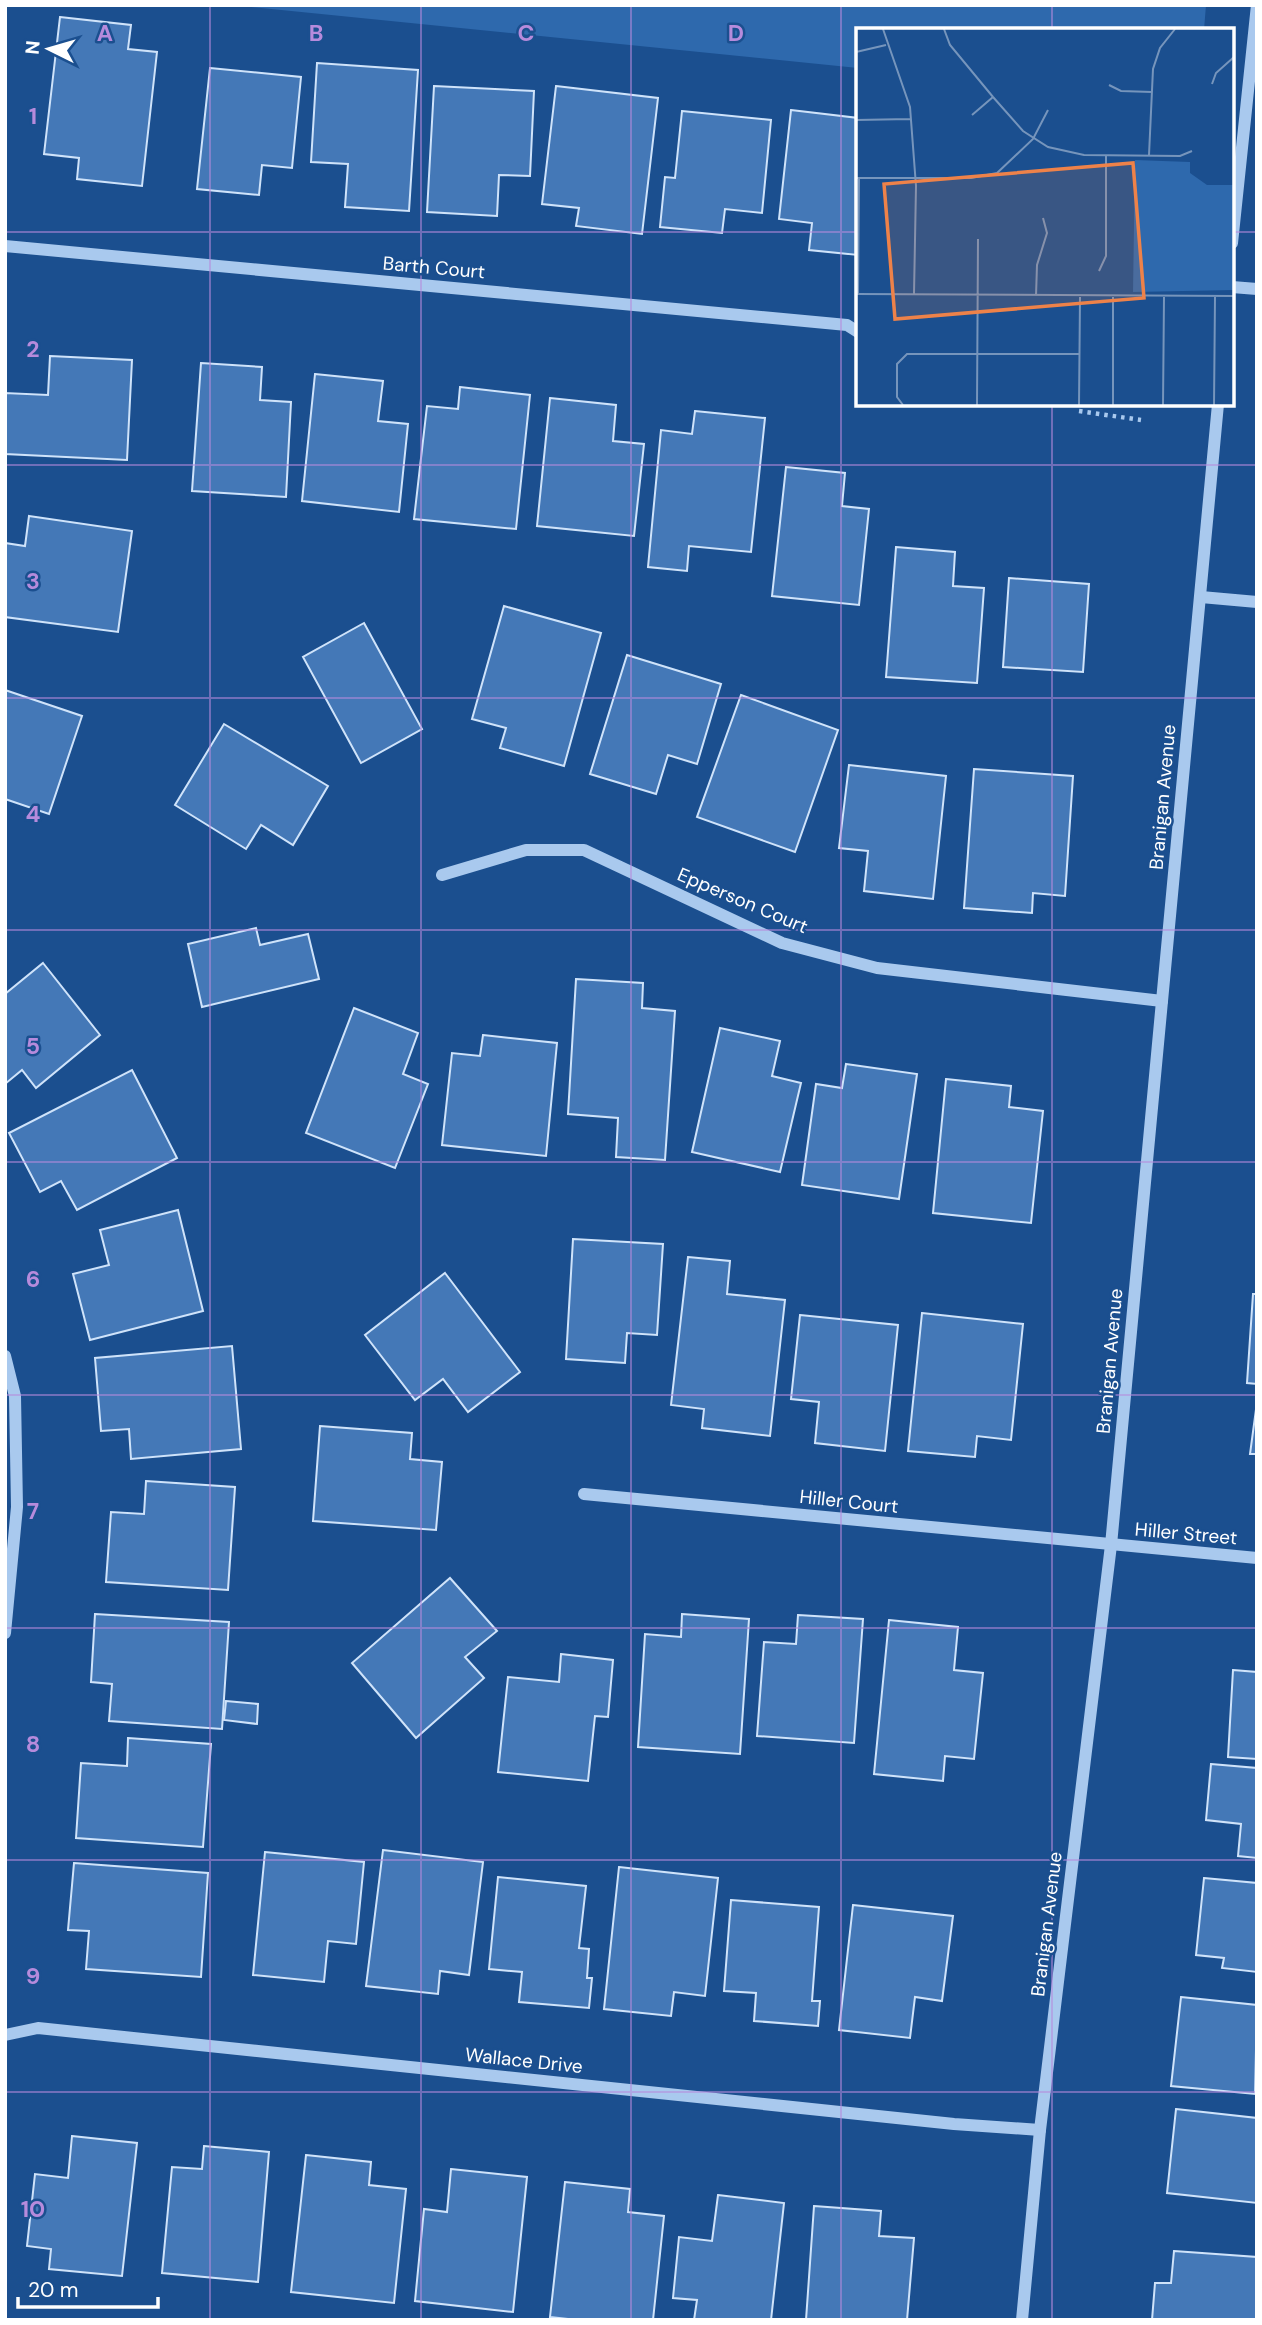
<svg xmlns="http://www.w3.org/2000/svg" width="1262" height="2325" viewBox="0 0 1262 2325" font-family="'DM Sans',sans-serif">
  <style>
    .green { fill: #2e69ad }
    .building { fill: #4478b7; stroke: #cfe3fa; stroke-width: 2 }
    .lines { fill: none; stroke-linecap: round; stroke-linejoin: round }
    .path { stroke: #a9c9ee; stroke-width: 4.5; stroke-dasharray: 3.5 5; stroke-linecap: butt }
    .minor { stroke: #a9c9ee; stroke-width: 12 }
    .grid { fill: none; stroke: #b68bdc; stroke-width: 2; stroke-opacity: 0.55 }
    .labels { text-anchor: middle; stroke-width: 5; stroke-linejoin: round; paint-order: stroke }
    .street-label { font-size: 19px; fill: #fff; stroke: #1b4f8f }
    .inset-road { fill: none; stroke: #7695bc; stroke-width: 2 }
    .view { fill: #ee8249; fill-opacity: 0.15; stroke: #ee8249; stroke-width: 3.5 }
    .inset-edge { fill: none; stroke: #fff; stroke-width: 3.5 }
    .grid-label { font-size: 23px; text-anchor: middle; font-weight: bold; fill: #b68bdc; stroke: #1b4f8f; stroke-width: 5; stroke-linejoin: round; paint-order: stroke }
  </style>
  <rect width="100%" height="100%" fill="#1b4f8f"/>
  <polygon class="green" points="232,5 1206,5 1204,30 858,30 858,68"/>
  <g class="building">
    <polygon points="60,17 131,25 128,49 157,52 142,186 77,179 79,158 44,154"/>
    <polygon points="317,63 418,70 409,211 345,207 348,164 311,162"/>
    <polygon points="210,68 301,77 292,168 262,165 259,195 197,189"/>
    <polygon points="434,86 534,91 530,176 499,175 497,216 427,212"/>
    <polygon points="556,86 658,98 642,234 576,226 579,208 542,204"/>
    <polygon points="791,110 858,118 858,255 809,250 812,223 779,219"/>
    <polygon points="682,111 771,120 762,213 725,209 722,233 660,227 665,177 675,178"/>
    <polygon points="50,356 132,360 127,460 5,454 5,393 48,395"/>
    <polygon points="201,363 262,367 260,400 291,402 286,497 192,491"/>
    <polygon points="315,374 383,381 378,421 408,424 399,512 302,501"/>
    <polygon points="460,387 530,395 516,529 414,519 427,406 458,409"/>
    <polygon points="550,398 616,405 613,441 644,444 634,536 537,526"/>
    <polygon points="695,411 765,418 751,552 689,546 687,571 648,567 661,430 692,434"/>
    <polygon points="786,467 845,473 842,506 869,509 859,605 772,596"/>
    <polygon points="29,516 132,531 118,632 5,617 5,543 25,546"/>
    <polygon points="896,547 955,552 953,586 984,588 977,683 886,677"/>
    <polygon points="1009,578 1089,584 1083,672 1003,667"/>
    <polygon points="504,606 601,633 564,766 500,748 506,728 472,719"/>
    <polygon points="364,623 422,729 361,763 303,657"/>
    <polygon points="627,655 721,684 697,764 668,755 656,794 590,774"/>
    <polygon points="5,690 82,716 49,814 5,799"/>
    <polygon points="741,695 838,730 795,852 697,817"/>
    <polygon points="224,724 328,786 293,845 261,825 246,849 175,805"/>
    <polygon points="849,765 946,776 933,899 864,891 868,851 839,848"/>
    <polygon points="974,769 1073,776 1065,896 1033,893 1032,913 964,908"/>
    <polygon points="256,928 260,945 308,934 319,979 202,1007 188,944"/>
    <polygon points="43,963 100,1035 36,1088 22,1070 5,1084 5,994"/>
    <polygon points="576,979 643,983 642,1008 675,1011 665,1160 616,1157 618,1118 568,1114"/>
    <polygon points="354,1008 418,1033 403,1074 428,1084 395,1168 306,1133"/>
    <polygon points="720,1028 780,1041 772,1076 801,1083 780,1172 692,1152"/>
    <polygon points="483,1035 557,1043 546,1156 442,1145 452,1053 480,1056"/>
    <polygon points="846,1064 917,1074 899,1199 802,1185 816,1084 842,1088"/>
    <polygon points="132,1070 177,1158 77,1210 61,1181 40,1192 9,1133"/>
    <polygon points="946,1079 1011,1086 1009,1107 1043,1111 1031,1223 933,1213"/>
    <polygon points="178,1210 203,1311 90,1340 73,1274 109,1265 100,1230"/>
    <polygon points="573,1239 663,1244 657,1335 627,1333 625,1363 566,1359"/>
    <polygon points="688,1257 730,1261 727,1294 785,1300 770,1436 702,1428 704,1409 671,1405"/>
    <polygon points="445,1273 520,1372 468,1412 443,1379 415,1400 365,1335"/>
    <polygon points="1253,1294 1257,1294 1257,1384 1247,1383"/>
    <polygon points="922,1313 1023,1324 1011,1440 977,1436 975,1457 908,1451"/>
    <polygon points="800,1315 898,1325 885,1451 815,1443 819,1402 791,1399"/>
    <polygon points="232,1346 241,1449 131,1459 129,1429 101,1431 95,1358"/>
    <polygon points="1257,1402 1257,1454 1250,1454"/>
    <polygon points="320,1426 412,1433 410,1459 442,1462 436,1530 313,1521"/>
    <polygon points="146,1481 235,1487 228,1590 106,1582 111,1512 144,1514"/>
    <polygon points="450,1578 497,1631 465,1657 484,1678 416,1738 352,1663"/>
    <polygon points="95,1614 229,1622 222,1729 109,1721 112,1684 91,1682"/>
    <polygon points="682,1614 749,1619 740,1754 638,1747 645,1634 681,1637"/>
    <polygon points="798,1615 863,1619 854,1743 757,1736 764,1642 796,1644"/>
    <polygon points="889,1620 958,1627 954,1670 983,1673 974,1759 945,1756 943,1781 874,1774"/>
    <polygon points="561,1654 613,1660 608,1717 595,1716 588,1781 498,1772 508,1677 559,1682"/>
    <polygon points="1233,1670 1257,1672 1257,1759 1228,1757"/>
    <polygon points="226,1701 258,1704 257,1724 224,1720"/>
    <polygon points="128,1738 211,1744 203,1847 76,1838 81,1763 127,1766"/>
    <polygon points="1211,1764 1257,1768 1257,1858 1238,1856 1241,1824 1206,1820"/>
    <polygon points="383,1850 483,1862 469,1975 440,1971 438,1994 366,1986"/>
    <polygon points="265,1852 364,1862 356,1944 328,1941 324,1982 253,1975"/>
    <polygon points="74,1863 208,1873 201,1977 86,1969 89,1931 68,1930"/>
    <polygon points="619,1867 718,1878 705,1996 674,1992 671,2016 604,2009"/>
    <polygon points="498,1877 586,1886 579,1948 589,1949 587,1978 592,1978 589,2008 519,2002 522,1972 489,1969"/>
    <polygon points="1204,1878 1257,1883 1257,1972 1222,1968 1224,1958 1196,1955"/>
    <polygon points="731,1900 819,1907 812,2001 820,2001 818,2026 754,2021 756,1993 724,1991"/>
    <polygon points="853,1905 953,1916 942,2001 915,1997 910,2038 839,2030"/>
    <polygon points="1181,1997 1257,2005 1255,2094 1171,2086"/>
    <polygon points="1176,2109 1257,2118 1257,2203 1167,2193"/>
    <polygon points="72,2136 137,2143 122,2276 49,2269 51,2249 27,2246 35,2174 68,2178"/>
    <polygon points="204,2146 269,2152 258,2282 162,2273 172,2167 202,2169"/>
    <polygon points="306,2155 371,2162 369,2185 406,2189 394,2303 291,2292"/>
    <polygon points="451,2169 527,2177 513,2312 415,2301 424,2209 447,2212"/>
    <polygon points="565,2182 630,2189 628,2212 664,2216 653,2320 577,2320 550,2317"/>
    <polygon points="718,2195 784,2203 771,2320 694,2320 697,2300 673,2298 679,2237 712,2241"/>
    <polygon points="814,2206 881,2211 879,2236 914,2238 907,2320 806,2320"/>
    <polygon points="1174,2251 1257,2257 1257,2320 1152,2320 1155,2283 1171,2283"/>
  </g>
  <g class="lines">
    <polyline class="path" points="1079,411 1141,420"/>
    <g class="minor">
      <polyline points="1232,243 1257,5"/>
      <polyline points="5,246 847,325 858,332"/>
      <polyline points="1232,287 1257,289"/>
      <polyline points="1201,597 1257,602"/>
      <polyline points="442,875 526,850 584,850 782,943 877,968 1162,1001"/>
      <polyline points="5,1356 15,1396 17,1507 5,1633"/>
      <polyline points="584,1494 1257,1558"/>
      <polyline points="5,2035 38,2028 954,2124 1040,2130"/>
      <polyline points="1022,2320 1040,2130 1111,1545 1218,404"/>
    </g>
  </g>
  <path class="grid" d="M210,5V2320M421,5V2320M631,5V2320M841,5V2320M1052,5V30M5,232H858M1232,232H1257M1052,404V2320M5,465H1257M5,698H1257M5,930H1257M5,1162H1257M5,1395H1257M5,1628H1257M5,1860H1257M5,2092H1257"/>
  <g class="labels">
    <g class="street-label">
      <text transform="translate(434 267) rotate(5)" y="7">Barth Court</text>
      <text transform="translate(1162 797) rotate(-85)" y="7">Branigan Avenue</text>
      <text transform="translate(743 900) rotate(23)" y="7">Epperson Court</text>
      <text transform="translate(1109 1361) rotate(-85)" y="7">Branigan Avenue</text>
      <text transform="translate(849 1501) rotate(6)" y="7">Hiller Court</text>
      <text transform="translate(1186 1533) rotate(5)" y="7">Hiller Street</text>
      <text transform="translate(1046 1924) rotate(-83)" y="7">Branigan Avenue</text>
      <text transform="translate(524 2060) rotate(6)" y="7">Wallace Drive</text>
    </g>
  </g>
  <g transform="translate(856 28)">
    <rect width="378" height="378" fill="#1b4f8f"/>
    <path d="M279,132L334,134V145L351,157H378V262L277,264Z" fill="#2e69ad"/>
    <path class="inset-road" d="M27,1L54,79L60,158L58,266M88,1L94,17L137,69L167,103L192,119L228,127L324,128L336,123M0,24L30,17M356,56L360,45L378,29M253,57L265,63L296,64M116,87L137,69M0,92L54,91M293,127L297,41L304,20L319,1M0,150H115L141,145L177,111L192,82M243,243L250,228V128M0,266L378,268M2,266L3,150M180,268L181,237L191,205L187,190M47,377L41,369V336L51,326H224M121,377L122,211M223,377L224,269M257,377V269M307,377L308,269M358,377L359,269"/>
    <path class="view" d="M277,135L288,270L39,291L28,156Z"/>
    <rect width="378" height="378" class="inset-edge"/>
  </g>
  <g class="grid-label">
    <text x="105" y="41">A</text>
    <text x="316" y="41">B</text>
    <text x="526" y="41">C</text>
    <text x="736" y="41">D</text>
    <text x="33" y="124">1</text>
    <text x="33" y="357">2</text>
    <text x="33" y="589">3</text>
    <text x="33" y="822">4</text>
    <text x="33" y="1054">5</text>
    <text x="33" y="1287">6</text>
    <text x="33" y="1519">7</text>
    <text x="33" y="1752">8</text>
    <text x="33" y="1984">9</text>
    <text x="33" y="2217">10</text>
  </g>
  <rect width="1262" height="2325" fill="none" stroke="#ffffff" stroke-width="14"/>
  <g transform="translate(49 49) rotate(275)" stroke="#1b4f8f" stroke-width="5" paint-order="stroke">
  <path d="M0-5L12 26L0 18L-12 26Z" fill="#ffffff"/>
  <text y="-10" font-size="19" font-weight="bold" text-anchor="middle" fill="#ffffff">N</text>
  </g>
  <path d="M18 2297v10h140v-10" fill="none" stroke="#ffffff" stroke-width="3.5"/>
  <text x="28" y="2297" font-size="21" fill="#ffffff" stroke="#1b4f8f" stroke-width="5" paint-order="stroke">20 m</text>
</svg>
